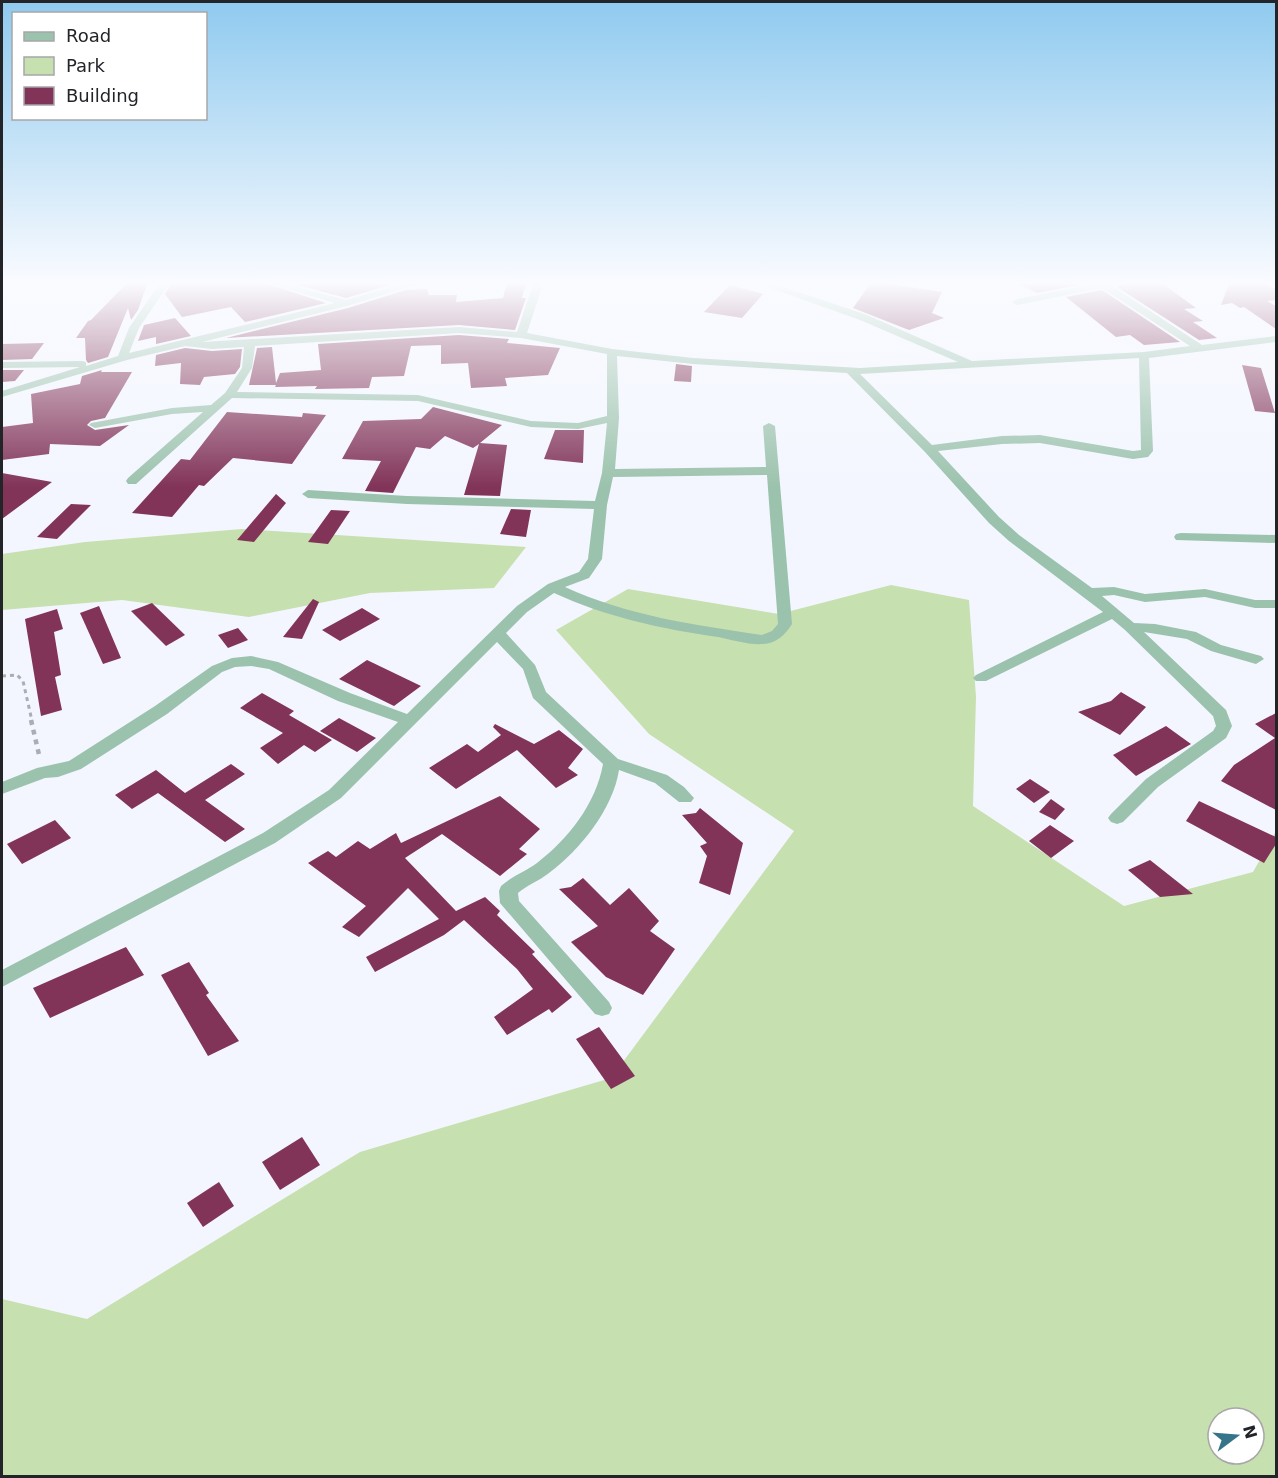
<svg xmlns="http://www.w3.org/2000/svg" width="1278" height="1478" viewBox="0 0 1278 1478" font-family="'DejaVu Sans',sans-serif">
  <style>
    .green { fill: #c7e0af; fill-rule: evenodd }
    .building { fill: #813358 }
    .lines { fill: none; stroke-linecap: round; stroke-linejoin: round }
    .path-far1 { stroke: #abadb5; stroke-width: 3; stroke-dasharray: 4 4; stroke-linecap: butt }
    .path { stroke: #abadb5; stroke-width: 4.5; stroke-dasharray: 5 5; stroke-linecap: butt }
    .minor { fill: #9bc2ac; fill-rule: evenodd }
  </style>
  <rect width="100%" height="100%" fill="#f3f6ff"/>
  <g class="green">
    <polygon points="242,529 526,547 494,588 370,593 249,617 122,600 2,610 2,554 85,542"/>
    <path d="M891,585L969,600L976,697L973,806L1124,906L1253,872L1276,831V1476H2V1299L87,1319L360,1152L611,1078L794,831L649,734L556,630L628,589L779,614ZM1218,1418H1254V1454H1218Z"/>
  </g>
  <g class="building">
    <polygon points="129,281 148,281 138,310 131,320 128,308 108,357 88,363 86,360 85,338 76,338 88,321 91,320"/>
    <polygon points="173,281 258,281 326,303 245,322 231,307 182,317 165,294"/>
    <polygon points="283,281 376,281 390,285 346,298"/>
    <polygon points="872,281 942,292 932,313 944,318 909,330 853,308"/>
    <polygon points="1013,281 1068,281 1072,283 1099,281 1037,293"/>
    <polygon points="1130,281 1159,281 1196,308 1184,309 1203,321 1193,322 1217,338 1199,340 1117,287"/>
    <polygon points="1230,281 1260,281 1276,289 1276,300 1267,301 1276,306 1276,329 1244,307 1240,308 1232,303 1221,305"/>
    <polygon points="507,283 526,283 522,298 526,298 515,330 459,325 226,338 348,308 406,290 427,289 429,295 457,295 456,302 503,298"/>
    <polygon points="730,285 763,294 742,318 704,312"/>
    <polygon points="1102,290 1180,342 1144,345 1130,335 1116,337 1066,297"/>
    <polygon points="175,318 191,336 156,344 156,337 138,341 144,325"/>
    <polygon points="459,335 509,339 507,343 560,348 548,375 505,378 507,386 471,388 468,363 441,364 441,345 411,346 404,376 372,377 369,388 315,389 317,386 275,387 276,385 249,385 257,348 272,347 276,383 280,373 321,370 318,344"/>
    <polygon points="44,343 32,359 2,360 2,344"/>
    <polygon points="185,348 212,351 242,349 240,367 235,374 204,377 200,385 180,384 181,363 155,366 156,355"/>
    <polygon points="676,364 692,366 691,382 674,381"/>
    <polygon points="1242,365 1261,368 1275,413 1255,411"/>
    <polygon points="2,370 24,370 15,381 2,382"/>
    <polygon points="102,370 101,372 132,372 105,418 91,421 87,425 95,430 129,425 100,446 50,444 49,454 2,460 2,427 33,423 31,394 80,384 82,376"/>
    <polygon points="433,407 502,425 480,443 507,445 500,496 464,495 479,444 473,448 445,436 430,449 416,447 393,493 365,491 381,461 342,459 363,421 421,419"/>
    <polygon points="227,412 302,417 303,413 326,415 292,464 233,458 204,486 199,485 172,517 132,513 181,459 190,460"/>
    <polygon points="555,430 584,430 583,463 544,459"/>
    <polygon points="2,473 52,482 2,519"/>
    <polygon points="276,494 286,503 254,542 237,540"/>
    <polygon points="71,504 91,505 57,539 37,537"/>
    <polygon points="511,509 531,510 526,537 500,534"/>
    <polygon points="331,510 350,511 328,544 308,542"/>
    <polygon points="313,599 319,602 302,639 283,637"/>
    <polygon points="152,603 185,635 166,646 131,611"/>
    <polygon points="99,606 121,658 103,664 80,613"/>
    <polygon points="362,608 380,619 340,641 322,630"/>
    <polygon points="57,609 63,629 54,632 61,675 55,677 62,710 41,716 25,619"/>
    <polygon points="238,628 248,640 228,648 218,635"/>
    <polygon points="367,660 421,686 394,706 339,679"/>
    <polygon points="1121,692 1146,707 1120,735 1078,712 1111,701"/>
    <polygon points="262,693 294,711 289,715 332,740 315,752 304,745 278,764 260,748 283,733 240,708"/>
    <polygon points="1276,713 1276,810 1221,781 1234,765 1275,738 1255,724"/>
    <polygon points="339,718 376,738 357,752 320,731"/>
    <polygon points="495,724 534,744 559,730 583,749 568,768 578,775 556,788 517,750 456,789 429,768 467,744 478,752 501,735 493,727"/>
    <polygon points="1166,726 1191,744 1136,776 1113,755"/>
    <polygon points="231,764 245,774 205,800 245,829 225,842 158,793 132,809 115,795 156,770 185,793"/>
    <polygon points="1030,779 1050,792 1034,803 1016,789"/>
    <polygon points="500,796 540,829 519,849 527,854 500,876 442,834 405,858 456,911 485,897 500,911 497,915 535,952 532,954 572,997 552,1013 549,1009 507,1035 494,1017 533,989 517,969 464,920 444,935 375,972 366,957 439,919 408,888 359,937 342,927 366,906 308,863 328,851 336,857 358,841 370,849 396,833 401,843"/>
    <polygon points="1051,799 1065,809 1055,820 1039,812"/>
    <polygon points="1199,801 1276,837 1276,844 1264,863 1186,821"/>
    <polygon points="700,808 743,843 730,895 699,883 707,856 700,846 707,843 682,815 696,813"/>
    <polygon points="55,820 71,838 22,864 7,844"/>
    <polygon points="1050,825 1074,841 1051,858 1029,841"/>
    <polygon points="1150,860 1193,894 1160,897 1128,870"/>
    <polygon points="583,878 610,905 629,888 659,921 650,931 675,949 643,995 606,977 571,942 598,926 559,889 571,887"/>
    <polygon points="126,947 144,975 50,1018 33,988"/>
    <polygon points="189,962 209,993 206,995 239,1041 208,1056 161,975"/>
    <polygon points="599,1027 635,1076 611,1089 576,1039"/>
    <polygon points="302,1137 320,1165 280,1190 262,1162"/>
    <polygon points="219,1182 234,1206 203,1227 187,1203"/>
  </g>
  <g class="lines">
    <polyline class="path-far1" points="2,676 17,675 23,681 32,721"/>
    <polyline class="path" points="31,720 40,759"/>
    <g class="minor">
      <path d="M97,281H124L125,282C119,287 103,286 97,281Z"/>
      <path d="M161,281H171L139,328L129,353L335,303L260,281H275L346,300L413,281H428L347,306L202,342L459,327L517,332L534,281H544L527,333L612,349L693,358L860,368L958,362L860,320L751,281H766L867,315L972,361L1144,352L1190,346L1102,288L1017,305L1012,302L1017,299L1110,281H1128L1112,286L1202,345L1276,336V342L1149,358L1153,451L1148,457L1133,459L1040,443L1002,444L938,451L999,517L1019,535L1092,588L1114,587L1145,594L1205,589L1255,600H1276V608H1255L1205,597L1145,602L1114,595L1102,596L1134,623L1155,624L1196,632L1221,645L1261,656L1264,659L1256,664L1211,651L1187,639L1144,632L1226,710L1232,726L1226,738L1158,787L1123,822L1117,824L1111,822L1108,818L1111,814L1146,779L1213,731L1216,726L1213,716L1125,630L1112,619L986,681H976L973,678L976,675L1103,612L1009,541L989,523L925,452L847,373L693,364L617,356L619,418L615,469L766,467L763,426L769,423L775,426L792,624C786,634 776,644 763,644C749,645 732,640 718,637C662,629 606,617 554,593L527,612L506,633L535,665L546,692L618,759L667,775L684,787L694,798L691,802H679L655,783L619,770C613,809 580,850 549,873C539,881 527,885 518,893L519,901L609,1002L612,1008L609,1014L602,1016L595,1014L500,903L499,891L501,886C512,876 525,872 537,863C568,839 596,804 603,764L533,698L523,669L497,642L341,798L275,843L2,987V970L263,833L329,790L398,722L338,701L269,669L251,666L235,667L222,672L167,714L81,769L58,777L45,778L2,794V782L37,768L69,761L155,706L212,666L232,658L251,656L278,662L350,693L407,714L517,606L548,584L579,572L588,559L594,509L407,504L308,498L302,494L308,490L407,496L595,501L602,473L607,423L578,429L531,427L418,401L232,398L136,484H128L126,481L128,478L203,412L172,414L95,428L89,425L91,423L172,408L211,405L225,393L242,368L244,347L212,349L185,346L127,360L2,397V391L80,367L2,368V362L82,361L86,362V366L118,356L129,328ZM459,333L521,338L607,354V416L578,423L531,421L418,395L237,392L252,368L255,346ZM1139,358L1141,450L1133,451L1040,435L1002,436L932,445L860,374ZM767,475L778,624L772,631L762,635C695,625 628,616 565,587L589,578L602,559L607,505L613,477Z"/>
      <polygon points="1262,281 1276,281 1276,287"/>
      <polygon points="1181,533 1276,535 1276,543 1176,540 1174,537 1176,534"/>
    </g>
  </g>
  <linearGradient id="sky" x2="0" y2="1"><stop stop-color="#8fcaef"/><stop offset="0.58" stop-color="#fafbff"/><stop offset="1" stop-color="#fafbff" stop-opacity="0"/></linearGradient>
  <rect width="1278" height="488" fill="url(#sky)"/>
  <rect width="1278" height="1478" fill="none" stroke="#222428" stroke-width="6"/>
  <rect x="12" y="12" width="195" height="108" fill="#ffffff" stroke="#a7a7a9" stroke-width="1.5"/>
  <rect x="24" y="32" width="30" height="9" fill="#9bc2ac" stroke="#a7a7a9" stroke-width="1.5"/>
  <text x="66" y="42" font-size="18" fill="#222428">Road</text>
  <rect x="24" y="57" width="30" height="18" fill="#c7e0af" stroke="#a7a7a9" stroke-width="1.5"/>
  <text x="66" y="72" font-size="18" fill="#222428">Park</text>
  <rect x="24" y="87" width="30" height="18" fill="#813358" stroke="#a7a7a9" stroke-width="1.5"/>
  <text x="66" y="102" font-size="18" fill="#222428">Building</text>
  <g transform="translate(1236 1436) rotate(74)"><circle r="28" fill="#ffffff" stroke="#a7a7a9" stroke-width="1.5"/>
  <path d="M0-4.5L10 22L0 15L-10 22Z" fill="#367589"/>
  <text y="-9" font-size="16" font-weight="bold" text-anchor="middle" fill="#222428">N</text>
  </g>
</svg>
